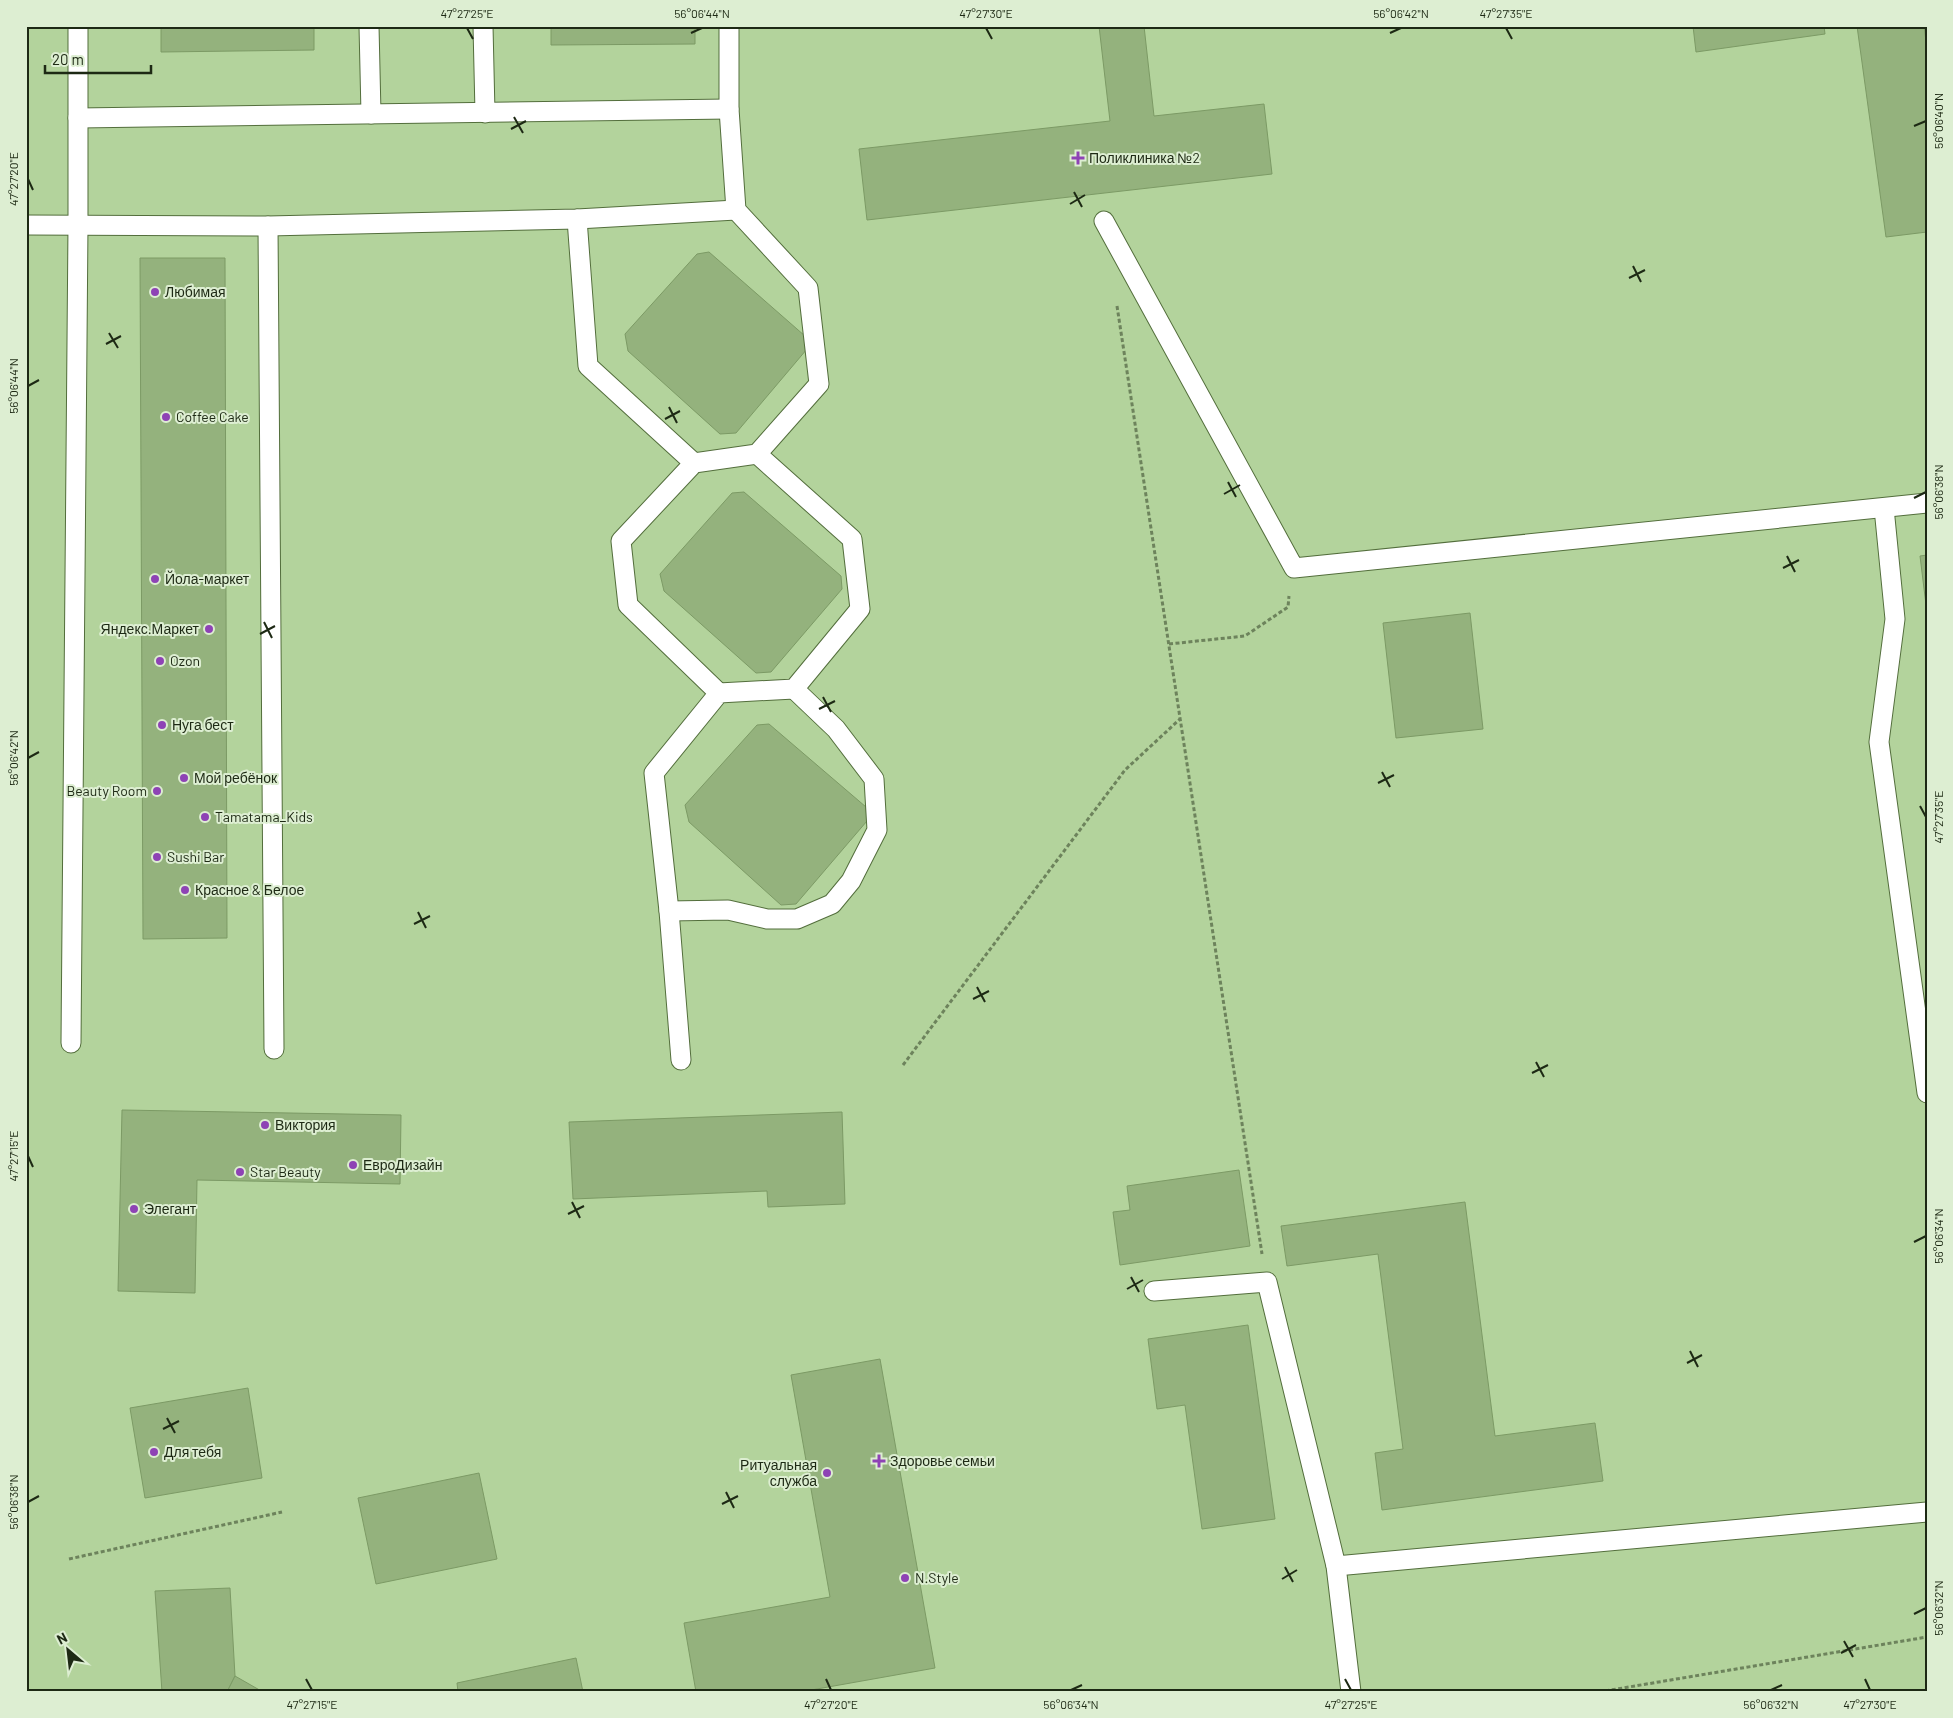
<svg xmlns="http://www.w3.org/2000/svg" width="1953" height="1718" viewBox="0 0 1953 1718" font-family="Barlow,sans-serif">
  <style>
    .building { fill: #94b27d; stroke: #7c9a65 }
    .lines { fill: none; stroke-linecap: round; stroke-linejoin: round }
    .service-casing { stroke: #536e3c; stroke-width: 21 }
    .path { stroke: #6d835c; stroke-width: 3; stroke-dasharray: 4 2.5; stroke-linecap: butt }
    .service { stroke: #fff; stroke-width: 19 }
    .ticks { fill: none; stroke: #1d2914; stroke-width: 2 }
    .poi-dot { fill: #8e43b5; stroke: #ddeed2; stroke-width: 2 }
    .labels { text-anchor: middle; stroke-width: 4; stroke-linejoin: round; paint-order: stroke }
    .poi-label { font-size: 14px; fill: #1d2914; stroke: #ddeed2; text-anchor: start }
    .neatline { fill: none; stroke: #1d2914; stroke-width: 2 }
    .ticks-label { font-size: 12px; text-anchor: middle; fill: #1d2914 }
  </style>
  <rect width="100%" height="100%" fill="#b3d39c"/>
  <g class="building">
    <polygon points="161,26 314,26 314,50 161,52"/>
    <polygon points="551,26 695,26 695,44 551,45"/>
    <polygon points="1099,26 1144,26 1154,116 1264,104 1272,174 867,220 859,149 1110,121"/>
    <polygon points="1693,26 1824,26 1825,34 1696,52"/>
    <polygon points="1857,26 1924,26 1927,49 1927,232 1886,237"/>
    <polygon points="709,252 805,336 807,349 736,433 720,434 628,351 625,334 697,254"/>
    <polygon points="140,258 225,258 227,938 143,939"/>
    <polygon points="744,492 841,576 842,589 771,672 756,673 664,591 660,574 732,493"/>
    <polygon points="1927,555 1927,613 1920,556"/>
    <polygon points="1470,613 1483,729 1396,738 1383,623"/>
    <polygon points="769,724 866,807 867,821 796,904 781,905 689,822 685,805 757,725"/>
    <polygon points="122,1110 401,1115 400,1184 197,1180 195,1293 118,1291"/>
    <polygon points="842,1112 845,1204 768,1207 767,1191 573,1199 569,1122"/>
    <polygon points="1239,1170 1250,1246 1120,1265 1113,1212 1130,1210 1127,1186"/>
    <polygon points="1465,1202 1495,1436 1595,1423 1603,1481 1382,1510 1375,1453 1403,1449 1378,1254 1287,1266 1281,1226"/>
    <polygon points="1248,1325 1275,1519 1202,1529 1185,1405 1157,1409 1148,1339"/>
    <polygon points="880,1359 935,1668 800,1692 696,1692 684,1623 830,1597 791,1375"/>
    <polygon points="248,1388 262,1478 145,1498 130,1408"/>
    <polygon points="479,1473 497,1559 376,1584 358,1498"/>
    <polygon points="230,1588 235,1676 227,1692 162,1692 155,1591"/>
    <polygon points="576,1658 583,1692 458,1692 457,1683"/>
    <polygon points="235,1676 263,1692 227,1692"/>
  </g>
  <g class="lines">
    <g class="service-casing">
      <g id="service">
        <polyline points="369,26 371,114"/>
        <polyline points="483,26 485,113"/>
        <polyline points="78,118 729,109"/>
        <polyline points="577,219 588,366 694,463"/>
        <polyline points="1104,221 1294,568 1927,503"/>
        <polyline points="26,225 268,226 577,219 736,210"/>
        <polyline points="268,226 274,1049"/>
        <polyline points="1884,508 1895,619 1879,742 1927,1093"/>
        <polyline points="719,693 628,605 621,541 694,463 757,454 819,384 808,288 736,210 729,109 729,26"/>
        <polyline points="669,911 728,910 767,919 797,919 832,904 851,881 877,830 874,779 836,729 794,689"/>
        <polyline points="71,1043 78,225 78,26"/>
        <polyline points="681,1060 669,911 654,773 719,693 794,689 860,609 852,539 757,454"/>
        <polyline points="1154,1291 1267,1282 1336,1566 1351,1692"/>
        <polyline points="1336,1566 1927,1512"/>
      </g>
    </g>
    <g class="path">
      <polyline points="1117,306 1262,1254"/>
      <polyline points="1169,644 1245,636 1288,607 1289,596"/>
      <polyline points="903,1065 1125,770 1180,719"/>
      <polyline points="69,1559 282,1512"/>
      <polyline points="1599,1692 1927,1637"/>
    </g>
    <use href="#service" class="service"/>
  </g>
  <path class="ticks" d="M467,28L473,39M986,28L992,39M1506,28L1512,39M691,33L702,28M1390,33L1401,28M514,117L523,133M1914,126L1926,121M511,129L526,121M28,179L33,190M1074,192L1082,207M1070,204L1085,195M1633,266L1641,282M1629,278L1645,270M109,333L118,348M106,344L121,336M28,386L39,380M669,407L677,423M665,419L680,411M1228,482L1236,497M1224,494L1240,485M1914,498L1926,492M1787,556L1795,572M1783,568L1799,560M264,622L272,638M260,634L275,626M823,697L831,712M819,709L835,701M28,758L39,752M1382,772L1390,787M1378,783L1394,775M1920,806L1926,817M418,912L426,928M414,924L430,916M977,987L985,1002M973,999L989,991M1536,1062L1544,1077M1532,1073L1548,1065M28,1156L33,1167M572,1202L580,1218M568,1214L584,1206M1914,1242L1926,1236M1131,1277L1139,1292M1127,1289L1143,1280M1690,1351L1698,1367M1687,1363L1702,1355M167,1418L175,1433M163,1429L179,1421M726,1492L734,1508M28,1502L39,1496M722,1504L738,1496M1285,1567L1293,1582M1282,1579L1297,1570M1914,1614L1926,1608M1844,1641L1853,1657M1841,1653L1856,1645M306,1679L312,1690M826,1679L831,1690M1345,1679L1351,1690M1865,1679L1870,1690M1071,1690L1082,1685M1771,1690L1782,1685"/>
  <g class="poi-dot">
    <path d="M1075.5 150.5h5v5h5v5h-5v5h-5v-5h-5v-5h5z"/>
    <circle cx="155" cy="292" r="5"/>
    <circle cx="166" cy="417" r="5"/>
    <circle cx="155" cy="579" r="5"/>
    <circle cx="209" cy="629" r="5"/>
    <circle cx="160" cy="661" r="5"/>
    <circle cx="162" cy="725" r="5"/>
    <circle cx="184" cy="778" r="5"/>
    <circle cx="157" cy="791" r="5"/>
    <circle cx="205" cy="817" r="5"/>
    <circle cx="157" cy="857" r="5"/>
    <circle cx="185" cy="890" r="5"/>
    <circle cx="265" cy="1125" r="5"/>
    <circle cx="353" cy="1165" r="5"/>
    <circle cx="240" cy="1172" r="5"/>
    <circle cx="134" cy="1209" r="5"/>
    <circle cx="154" cy="1452" r="5"/>
    <path d="M876.5 1453.5h5v5h5v5h-5v5h-5v-5h-5v-5h5z"/>
    <circle cx="827" cy="1473" r="5"/>
    <circle cx="905" cy="1578" r="5"/>
  </g>
  <g class="labels">
    <g class="poi-label">
      <text x="1089" y="163">Поликлиника №2</text>
      <text x="165" y="297">Любимая</text>
      <text x="176" y="422">Coffee Cake</text>
      <text x="165" y="584">Йола-маркет</text>
      <text x="199" y="634" text-anchor="end">Яндекс.Маркет</text>
      <text x="170" y="666">Ozon</text>
      <text x="172" y="730">Нуга бест</text>
      <text x="194" y="783">Мой ребёнок</text>
      <text x="147" y="796" text-anchor="end">Beauty Room</text>
      <text x="215" y="822">Tamatama_Kids</text>
      <text x="167" y="862">Sushi Bar</text>
      <text x="195" y="895">Красное &amp; Белое</text>
      <text x="275" y="1130">Виктория</text>
      <text x="363" y="1170">ЕвроДизайн</text>
      <text x="250" y="1177">Star Beauty</text>
      <text x="144" y="1214">Элегант</text>
      <text x="164" y="1457">Для тебя</text>
      <text x="890" y="1466">Здоровье семьи</text>
      <text x="817" y="1470" text-anchor="end">Ритуальная<tspan x="817" dy="16">служба</tspan></text>
      <text x="915" y="1583">N.Style</text>
    </g>
  </g>
  <rect width="1953" height="1718" fill="none" stroke="#ddeed2" stroke-width="55"/>
  <g transform="translate(68 1650) rotate(332)" stroke="#ddeed2" stroke-width="4" paint-order="stroke">
  <path d="M0-4L9 19L0 12L-9 19Z" fill="#1d2914"/>
  <text y="-8" font-size="14" font-weight="bold" text-anchor="middle" fill="#1d2914">N</text>
  </g>
  <path d="M45 65v8h106v-8" fill="none" stroke="#1d2914" stroke-width="2.5"/>
  <text x="52" y="65" font-size="15" fill="#1d2914" stroke="#ddeed2" stroke-width="4" paint-order="stroke">20 m</text>
  <rect x="28" y="28" width="1898" height="1662" class="neatline"/>
  <g class="ticks-label">
    <text x="467" y="18">47°27'25"E</text>
    <text x="702" y="18">56°06'44"N</text>
    <text x="986" y="18">47°27'30"E</text>
    <text x="1401" y="18">56°06'42"N</text>
    <text x="1506" y="18">47°27'35"E</text>
    <text transform="translate(1939 121) rotate(-90)" y="4">56°06'40"N</text>
    <text transform="translate(14 179) rotate(-90)" y="4">47°27'20"E</text>
    <text transform="translate(14 386) rotate(-90)" y="4">56°06'44"N</text>
    <text transform="translate(1939 492) rotate(-90)" y="4">56°06'38"N</text>
    <text transform="translate(14 758) rotate(-90)" y="4">56°06'42"N</text>
    <text transform="translate(1939 817) rotate(-90)" y="4">47°27'35"E</text>
    <text transform="translate(14 1156) rotate(-90)" y="4">47°27'15"E</text>
    <text transform="translate(1939 1236) rotate(-90)" y="4">56°06'34"N</text>
    <text transform="translate(14 1502) rotate(-90)" y="4">56°06'38"N</text>
    <text transform="translate(1939 1608) rotate(-90)" y="4">56°06'32"N</text>
    <text x="312" y="1709">47°27'15"E</text>
    <text x="831" y="1709">47°27'20"E</text>
    <text x="1071" y="1709">56°06'34"N</text>
    <text x="1351" y="1709">47°27'25"E</text>
    <text x="1771" y="1709">56°06'32"N</text>
    <text x="1870" y="1709">47°27'30"E</text>
  </g>
</svg>
